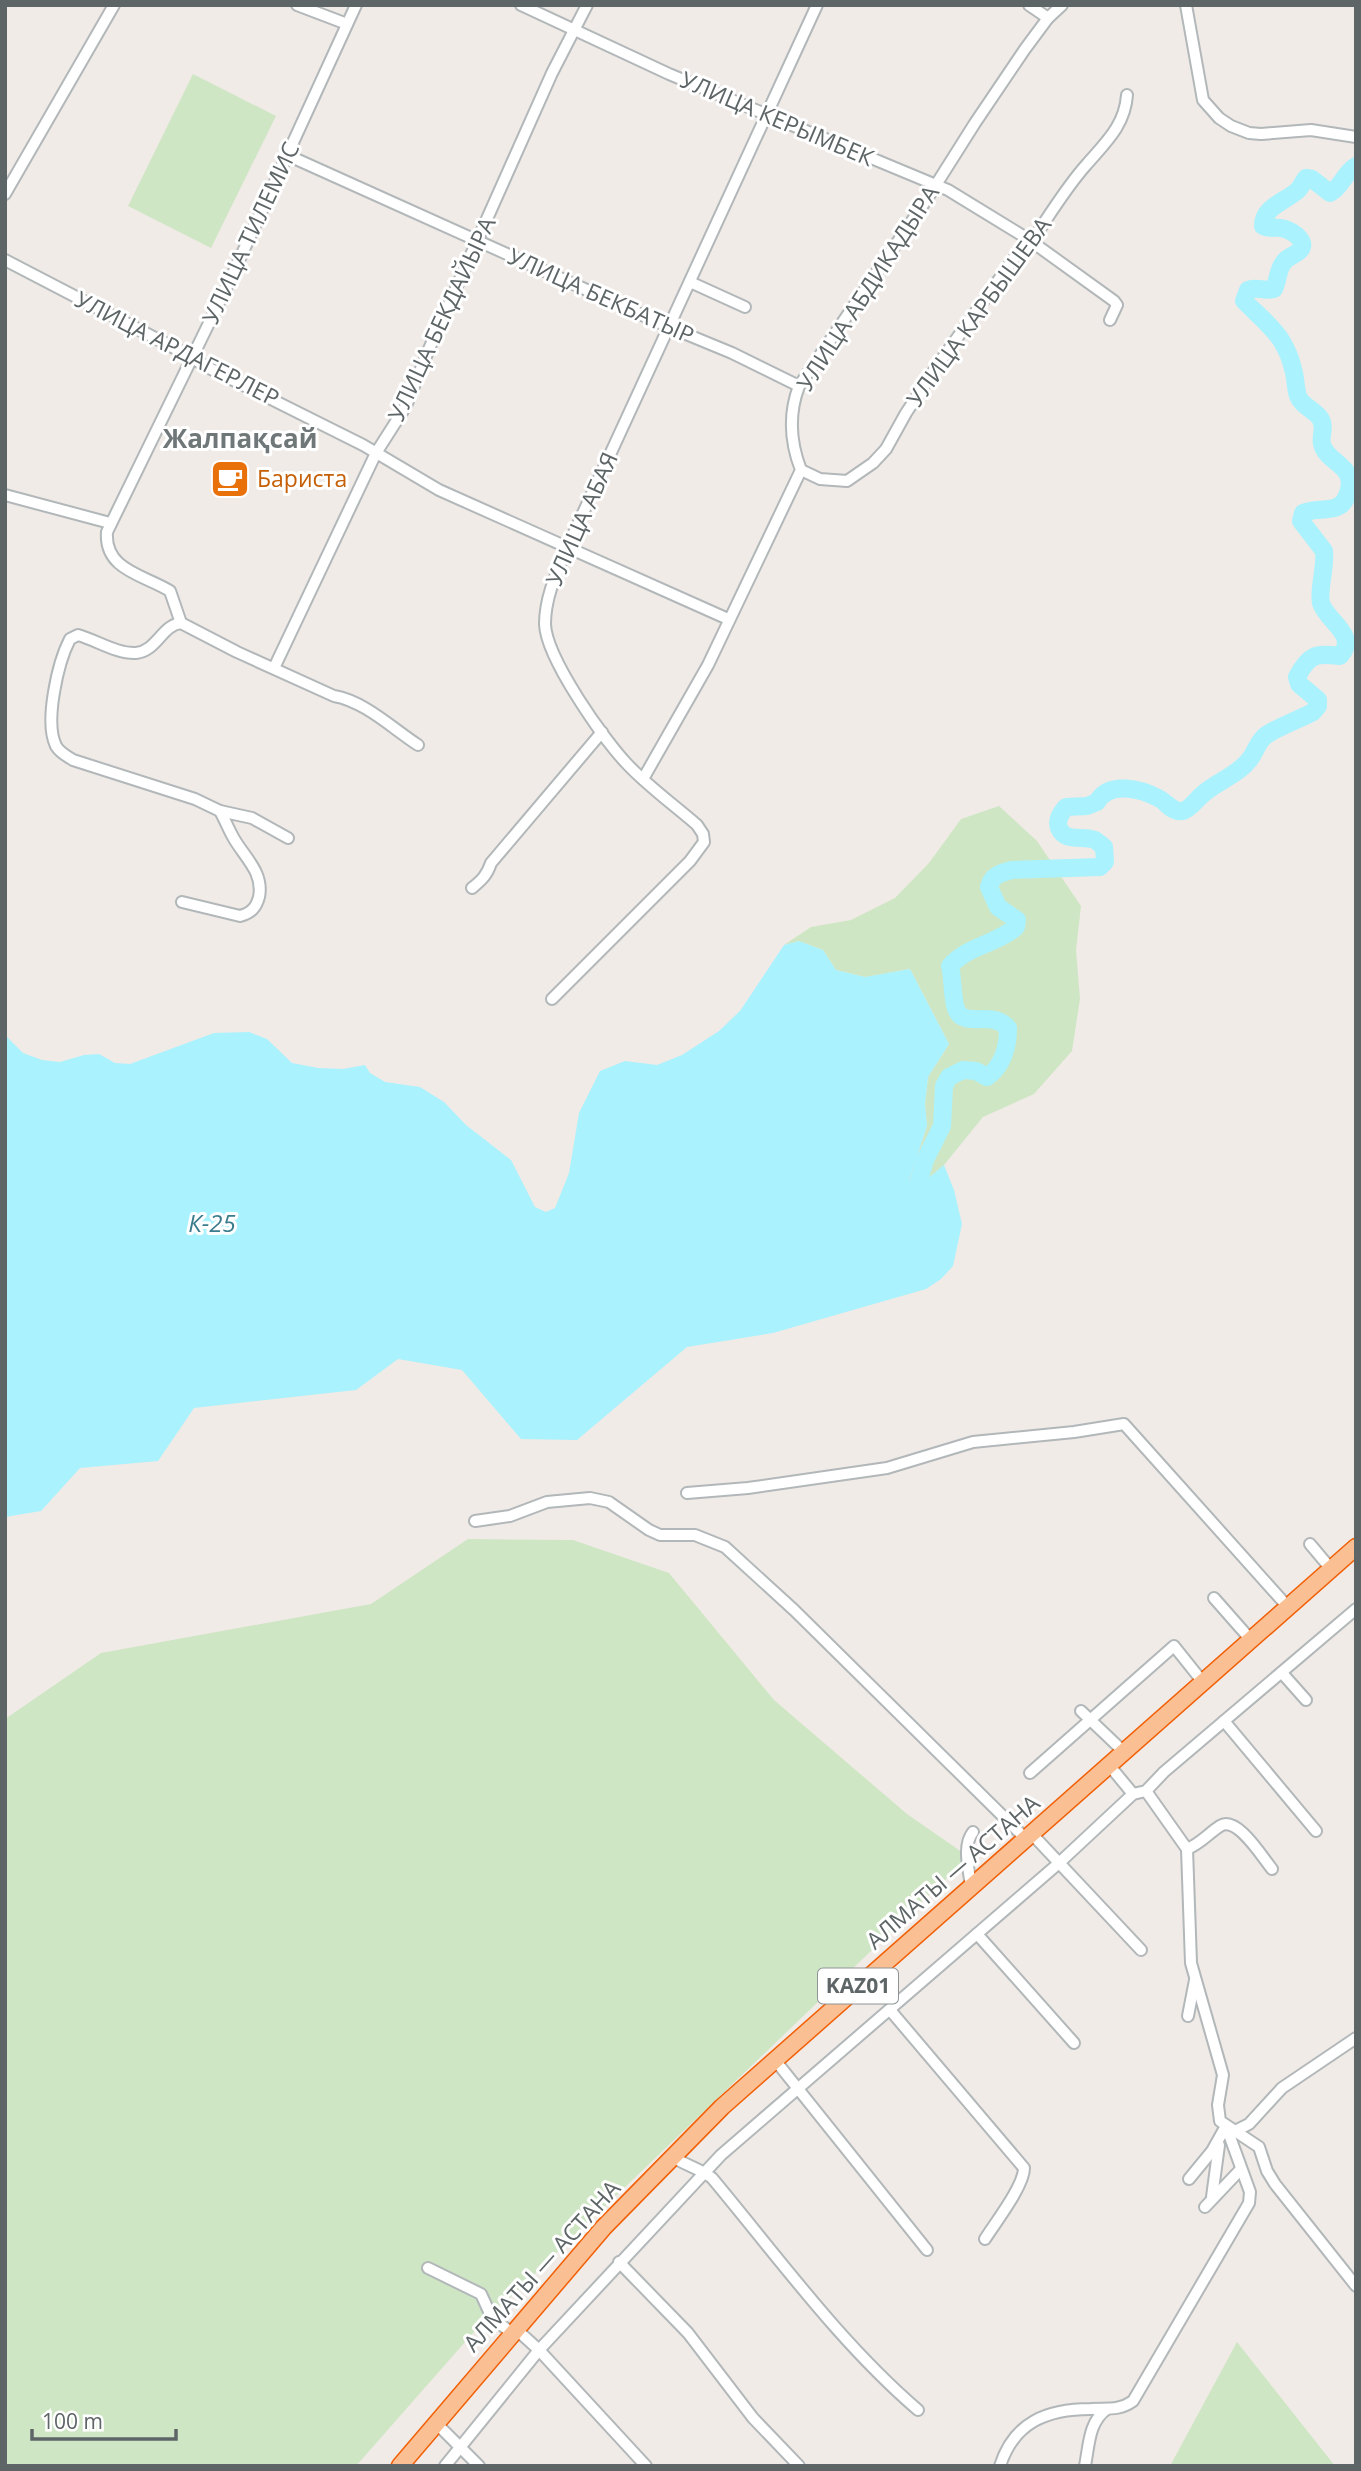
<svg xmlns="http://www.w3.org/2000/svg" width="1361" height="2471" viewBox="0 0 1361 2471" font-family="'Open Sans',sans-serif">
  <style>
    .green { fill: #cfe6c4 }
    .water { fill: #aaf2fd }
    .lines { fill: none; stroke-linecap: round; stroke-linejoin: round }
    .river { stroke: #aaf2fd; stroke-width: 18 }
    .minor-casing { stroke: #b2b7b9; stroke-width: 14 }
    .highway-casing { stroke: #f15f06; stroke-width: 19 }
    .minor { stroke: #fff; stroke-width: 10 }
    .highway { stroke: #fac093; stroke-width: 16 }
    .labels { text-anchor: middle; stroke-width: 6; stroke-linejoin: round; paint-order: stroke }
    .shield { fill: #fff; stroke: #8e9395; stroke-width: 2 }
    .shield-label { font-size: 21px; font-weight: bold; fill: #5e6567 }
    .street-label { font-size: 23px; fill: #5e6567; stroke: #fff }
    .food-label { font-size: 23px; fill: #c56008; stroke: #fff; text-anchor: start }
    .water-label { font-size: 24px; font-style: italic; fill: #3a7b8c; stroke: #fff }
    .quarter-label { font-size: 26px; font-weight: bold; fill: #6f7779; stroke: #fff }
  </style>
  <rect width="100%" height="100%" fill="#f0ebe7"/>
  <g class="green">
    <polygon points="193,74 276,116 211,248 128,206"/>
    <polygon points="999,806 1037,841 1081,906 1076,950 1080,999 1072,1051 1034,1094 983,1117 944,1165 903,1200 927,1126 925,1104 928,1077 949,1044 910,969 865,977 836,970 823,950 799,941 784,945 811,927 851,920 895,898 929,863 961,819"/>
    <polygon points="468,1539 573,1540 669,1573 774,1700 907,1814 969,1857 473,2333 356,2466 5,2466 5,1719 101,1653 371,1604"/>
    <polygon points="1237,2342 1335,2466 1170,2466"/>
  </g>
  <polygon class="water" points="799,941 823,950 836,970 865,977 910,969 949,1044 928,1077 925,1104 927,1126 903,1199 944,1165 954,1190 962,1224 953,1266 941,1279 926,1289 773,1333 687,1347 577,1440 521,1439 462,1370 398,1359 356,1390 194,1408 158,1461 80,1468 41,1511 5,1517 5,1035 23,1053 42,1060 60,1062 84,1055 99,1054 115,1063 130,1064 214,1033 249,1032 267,1039 292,1063 318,1068 343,1069 365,1065 370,1073 385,1082 420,1087 444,1102 466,1125 511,1160 535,1207 546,1212 555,1208 569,1173 579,1113 600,1071 625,1061 657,1065 682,1055 719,1031 740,1011 784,945"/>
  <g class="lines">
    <path class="river" d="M887,1214L918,1184L925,1160L942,1126L944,1086L949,1077L963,1070L976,1071L987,1077C1003,1066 1008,1046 1008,1028C993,1010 965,1028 957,1011C952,1002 953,977 950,966C967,946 997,944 1016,927L1017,920L998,907L989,887C992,875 1000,873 1012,870L1100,867L1105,862L1104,847C1101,845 1098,842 1095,840C1083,835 1065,843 1059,828C1056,820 1061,813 1066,807L1087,806L1097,802C1109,780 1142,789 1160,799C1167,803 1173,813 1183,811C1190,809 1197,799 1203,794C1218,781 1238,775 1250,759C1256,751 1257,743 1265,736C1277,727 1300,719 1313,712L1318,706V700L1299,684L1297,677C1309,654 1316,653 1340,656C1359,635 1327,622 1321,603C1318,590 1326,567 1324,551L1301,521L1303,513C1317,506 1339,515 1346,498C1361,465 1327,465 1322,444C1320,435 1326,427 1320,418C1314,410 1301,405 1298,396C1295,387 1296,378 1293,369C1291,360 1286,348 1281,340C1272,326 1256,313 1244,301L1248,290C1257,286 1264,292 1274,289C1278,281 1278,268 1284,262C1287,257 1293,256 1298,252C1310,243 1294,232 1285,229C1277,226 1270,230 1263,226C1263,207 1284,202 1297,191C1302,187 1302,183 1306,178L1312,179L1330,193C1342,187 1344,173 1356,166"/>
    <g class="minor-casing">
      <g id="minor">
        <polyline points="297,5 347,24"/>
        <polyline points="521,5 669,74 948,190 1028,239 1114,301 1117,305 1110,320"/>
        <polyline points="1029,5 1048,18"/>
        <polyline points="1186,5 1203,100 1219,118 1231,126 1249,133 1261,134 1311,130 1356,137"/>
        <polyline points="287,155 669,327 732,353 799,386"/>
        <polyline points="5,194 114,5"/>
        <polyline points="5,260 182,352 209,368 363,445 439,490 728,619"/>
        <polyline points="690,282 745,307"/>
        <path d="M801,470L820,479L847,481L873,463L886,449L906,413L937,366L1028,239L1036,235C1052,211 1068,185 1087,164C1106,142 1125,125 1127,95"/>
        <polyline points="5,495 110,523"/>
        <path d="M181,623L170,591C144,575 104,570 107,532L230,280L356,5"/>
        <polyline points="274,668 376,453 406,406 429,349 552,73 587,5"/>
        <path d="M643,779L708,665L801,470C790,442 788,415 799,386L927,199L975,123L1025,49L1048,18L1062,5"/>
        <path d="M288,838L252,818L220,811L195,799L73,760C67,756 60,753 56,746C44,722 58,662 70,639L78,635C96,640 117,654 136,653C157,651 162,625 181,623L237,652L334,696C364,701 392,728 418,745"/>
        <path d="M472,888C482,880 487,875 491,863L602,732"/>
        <path d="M182,902L240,916C251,913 256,908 259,897C264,872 244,857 233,837C228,828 225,820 220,811"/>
        <path d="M552,999L690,861L704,842L703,834L697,825C674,805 649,787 628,765C604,740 546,658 545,624C545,597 557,572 567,548L817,5"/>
        <polyline points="687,1493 748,1488 887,1468 973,1442 1074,1432 1124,1424 1288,1607"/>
        <polyline points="475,1521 510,1516 547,1502 590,1498 609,1502 649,1530 660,1535 695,1535 725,1547 794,1610 1025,1838"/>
        <polyline points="1310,1544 1331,1569"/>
        <polyline points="1214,1598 1251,1640"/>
        <polyline points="1282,1673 1306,1700"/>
        <polyline points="1081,1711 1124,1752"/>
        <polyline points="1224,1721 1316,1831"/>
        <polyline points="1109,1765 1133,1794"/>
        <polyline points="1030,1773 1174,1646 1202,1681"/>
        <polyline points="1146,1791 1187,1849 1191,1963 1223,2075 1218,2105 1220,2121 1259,2147 1267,2171 1275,2184 1356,2286"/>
        <polyline points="1031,1833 1141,1950"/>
        <path d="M1187,1849C1200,1844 1209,1833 1220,1826C1237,1815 1262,1857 1272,1869"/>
        <path d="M971,1886C969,1870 962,1845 973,1832"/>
        <polyline points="977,1934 1074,2043"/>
        <path d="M890,2010L1024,2168C1024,2186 995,2223 985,2239"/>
        <polyline points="1188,2016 1195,1980"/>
        <polyline points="775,2060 927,2250"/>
        <polyline points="1233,2132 1249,2124 1282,2088 1356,2038"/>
        <path d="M673,2157C685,2165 701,2169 712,2178C778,2257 840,2343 918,2410"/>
        <polyline points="1189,2179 1212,2151 1226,2126"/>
        <polyline points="1212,2197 1219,2145"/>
        <polyline points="1205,2207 1241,2169"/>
        <polyline points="619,2262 688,2333 753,2418 799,2466"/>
        <polyline points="428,2268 481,2294 492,2318 512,2333"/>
        <polyline points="516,2329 539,2350 646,2466"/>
        <polyline points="436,2423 479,2466"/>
        <polyline points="445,2466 539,2350 721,2155 1059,1863 1133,1794 1146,1791 1164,1772 1356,1609"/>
        <path d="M1000,2466C1014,2422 1047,2409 1091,2409C1107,2408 1119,2411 1133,2401L1249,2203L1250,2192L1226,2126"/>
        <path d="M1085,2466C1089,2445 1089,2421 1107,2409"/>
      </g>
    </g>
    <g class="highway-casing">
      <polyline id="highway" points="400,2466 604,2227 722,2107 1356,1547"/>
    </g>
    <use href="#minor" class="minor"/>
    <use href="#highway" class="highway"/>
  </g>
  <defs>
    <g id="cafe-square" transform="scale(2.0125)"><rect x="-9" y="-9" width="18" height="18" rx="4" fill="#e8710a" stroke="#fff"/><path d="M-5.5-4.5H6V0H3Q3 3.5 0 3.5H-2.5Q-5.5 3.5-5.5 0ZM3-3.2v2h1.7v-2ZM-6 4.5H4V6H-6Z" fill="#fff"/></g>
  </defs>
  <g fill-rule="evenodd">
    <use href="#cafe-square" x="230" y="479"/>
  </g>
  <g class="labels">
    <rect class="shield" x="818" y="1968.5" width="80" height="35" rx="5"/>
    <g class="shield-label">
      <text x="858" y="1993">KАZ01</text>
    </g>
    <g class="street-label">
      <text transform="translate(777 119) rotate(23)" y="8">УЛИЦА КЕРЫМБЕК</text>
      <text transform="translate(251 233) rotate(-65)" y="8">УЛИЦА ТИЛЕМИС</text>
      <text transform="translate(868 288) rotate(-57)" y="8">УЛИЦА АБДИКАДЫРА</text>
      <text transform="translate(601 296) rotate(24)" y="8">УЛИЦА БЕКБАТЫР</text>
      <text transform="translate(979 312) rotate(-54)" y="8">УЛИЦА КАРБЫШЕВА</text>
      <text transform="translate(442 319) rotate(-65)" y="8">УЛИЦА БЕКДАЙЫРА</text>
      <text transform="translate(177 349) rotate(27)" y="8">УЛИЦА АРДАГЕРЛЕР</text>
      <text transform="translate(582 519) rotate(-66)" y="8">УЛИЦА АБАЯ</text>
      <text transform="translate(953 1872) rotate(-41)" y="8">АЛМАТЫ — АСТАНА</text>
      <text transform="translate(542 2266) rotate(-48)" y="8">АЛМАТЫ — АСТАНА</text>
    </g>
    <g class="food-label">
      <text x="257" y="487">Бариста</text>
    </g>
    <g class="water-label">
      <text x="212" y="1232">К-25</text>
    </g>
    <g class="quarter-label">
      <text x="240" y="448">Жалпақсай</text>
    </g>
  </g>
  <rect width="1361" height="2471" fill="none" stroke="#5e6567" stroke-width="14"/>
  <path d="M32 2429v10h144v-10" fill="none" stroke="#5e6567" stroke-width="3.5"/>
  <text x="42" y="2429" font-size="21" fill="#5e6567" stroke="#ffffff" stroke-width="5" paint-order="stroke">100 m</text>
</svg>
